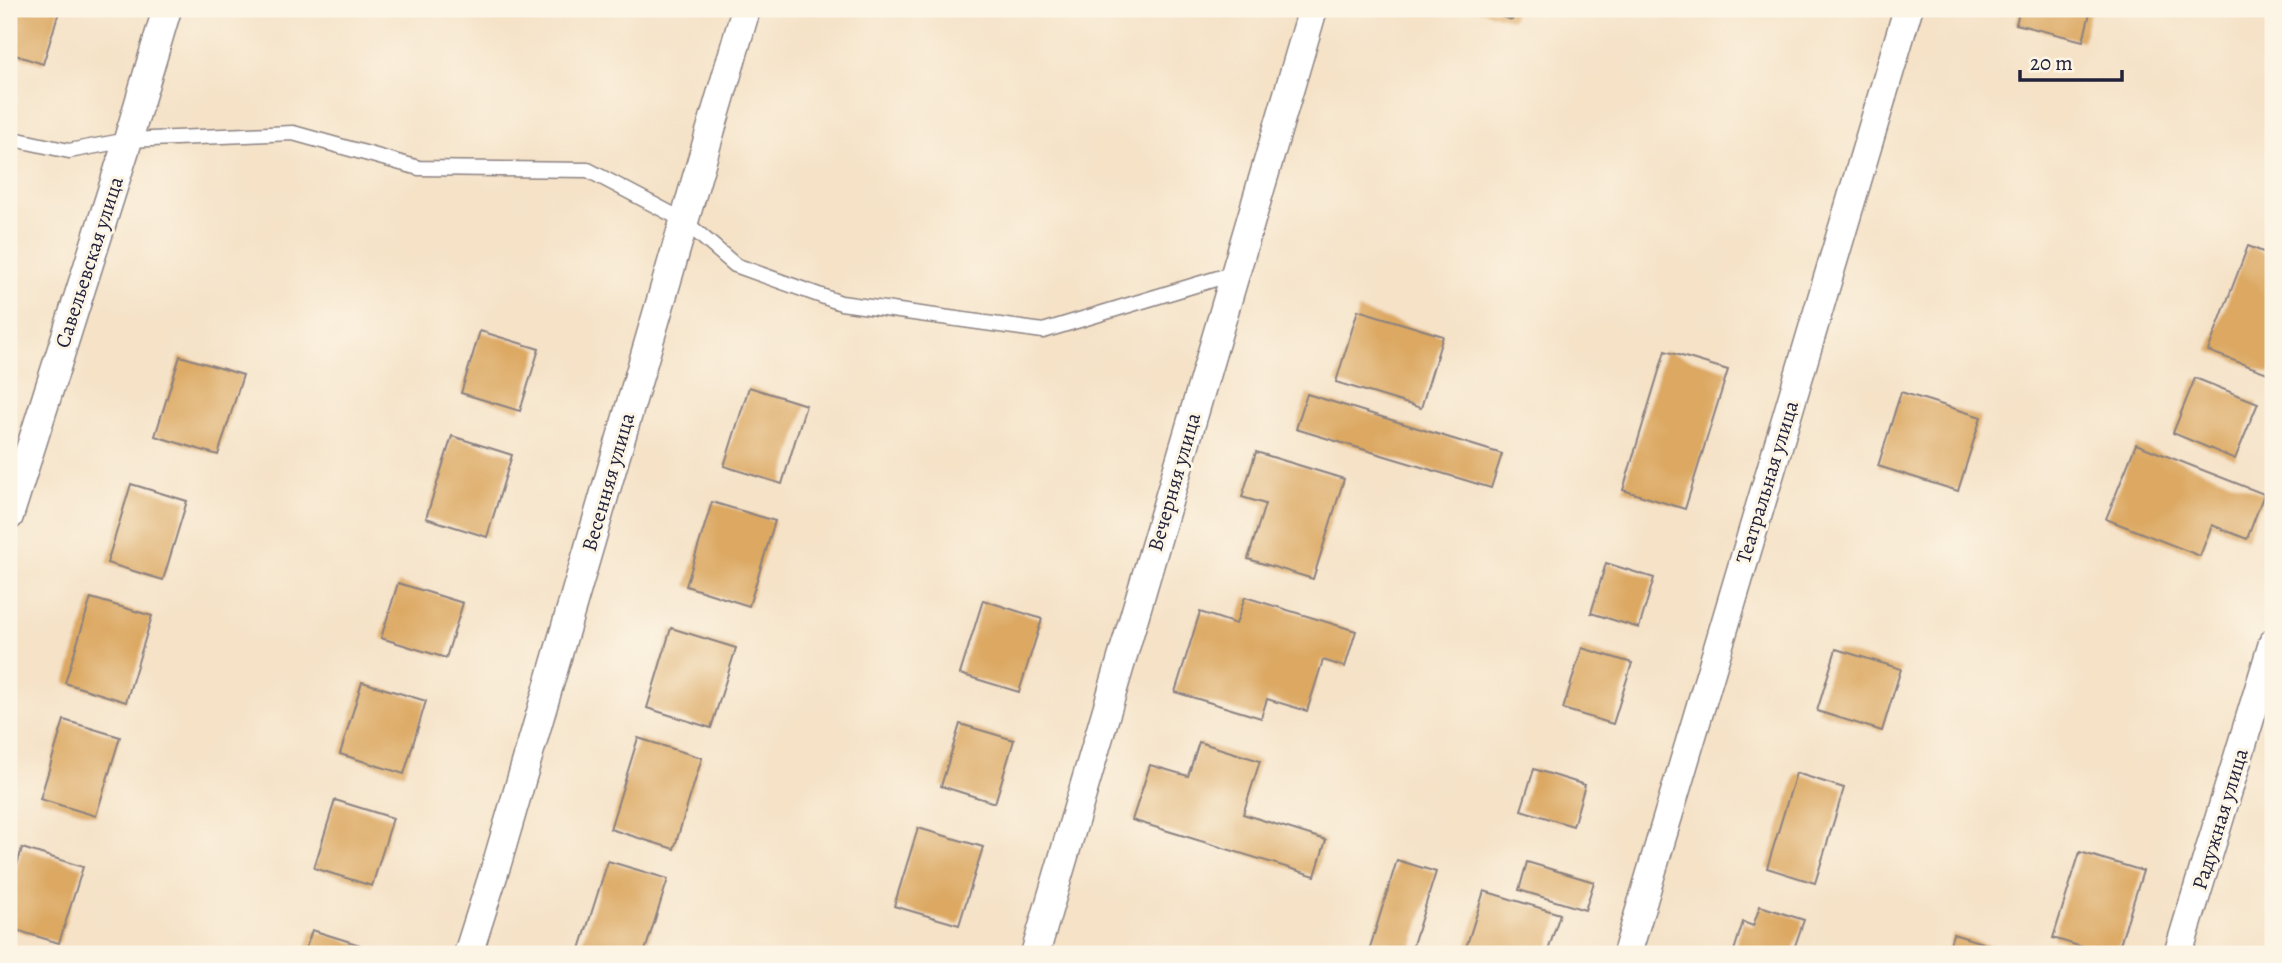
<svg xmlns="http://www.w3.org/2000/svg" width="2282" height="963" viewBox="0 0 2282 963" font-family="Alegreya,serif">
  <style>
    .building { fill: #dca862 }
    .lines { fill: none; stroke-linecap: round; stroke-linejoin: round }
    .lane-casing { stroke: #8c8281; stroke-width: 17 }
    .street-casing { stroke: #8c8281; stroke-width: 31 }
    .lane { stroke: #fff; stroke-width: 14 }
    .street { stroke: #fff; stroke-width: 28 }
    .labels { text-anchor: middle; stroke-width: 6; stroke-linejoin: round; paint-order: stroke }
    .street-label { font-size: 21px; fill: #22223b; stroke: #fcf5e5 }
  </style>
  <rect width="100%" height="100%" fill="#fcf5e5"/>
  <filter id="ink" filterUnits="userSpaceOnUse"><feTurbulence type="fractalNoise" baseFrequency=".0143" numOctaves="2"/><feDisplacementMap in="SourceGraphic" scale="14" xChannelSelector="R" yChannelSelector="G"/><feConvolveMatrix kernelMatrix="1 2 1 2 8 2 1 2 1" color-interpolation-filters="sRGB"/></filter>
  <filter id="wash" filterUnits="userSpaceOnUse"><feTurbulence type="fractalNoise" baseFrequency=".00686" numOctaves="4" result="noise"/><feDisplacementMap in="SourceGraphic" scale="28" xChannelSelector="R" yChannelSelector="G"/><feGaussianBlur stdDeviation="1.57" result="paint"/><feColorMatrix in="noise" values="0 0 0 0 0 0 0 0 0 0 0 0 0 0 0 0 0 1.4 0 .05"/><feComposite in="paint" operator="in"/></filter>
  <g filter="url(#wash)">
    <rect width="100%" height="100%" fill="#f5e2c7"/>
    <g id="blocks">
      <g class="building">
        <polygon points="9,9 60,9 43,64 9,53"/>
        <polygon points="1476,9 1516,9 1512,20"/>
        <polygon points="2020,9 2091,9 2083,41 2016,24"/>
        <polygon points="2248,246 2273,256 2273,366 2270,374 2208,351"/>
        <polygon points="1358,310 1443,336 1421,408 1336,382"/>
        <polygon points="480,331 539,349 520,411 461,393"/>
        <polygon points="1665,351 1728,370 1685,509 1623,490"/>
        <polygon points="180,356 243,375 218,455 155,436"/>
        <polygon points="2195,378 2258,403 2235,459 2173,433"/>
        <polygon points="749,387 806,405 782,484 724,466"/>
        <polygon points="1901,392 1981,417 1958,491 1878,466"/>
        <polygon points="1307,394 1502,454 1491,488 1296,429"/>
        <polygon points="452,436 512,455 487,537 426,518"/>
        <polygon points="2136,444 2264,494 2247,539 2212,525 2200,556 2106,519"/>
        <polygon points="1256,452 1344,479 1313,579 1248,559 1265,504 1242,497"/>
        <polygon points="131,484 187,501 163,580 107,563"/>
        <polygon points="712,502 775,521 749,606 686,586"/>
        <polygon points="1606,563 1654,578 1639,628 1591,613"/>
        <polygon points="398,583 463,603 446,658 381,638"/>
        <polygon points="1245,597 1356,631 1345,667 1323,660 1307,711 1267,699 1261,718 1175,692 1200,612 1236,624"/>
        <polygon points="91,598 152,616 126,702 65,683"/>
        <polygon points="983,600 1042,619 1019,692 960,674"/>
        <polygon points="671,628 736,648 711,728 647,708"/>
        <polygon points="1582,648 1632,663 1613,724 1563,709"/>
        <polygon points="1836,649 1901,669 1882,731 1817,711"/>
        <polygon points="362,682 426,701 404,774 340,754"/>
        <polygon points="64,720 120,737 96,816 40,799"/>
        <polygon points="960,724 1014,740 995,803 941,786"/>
        <polygon points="638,738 702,758 674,849 610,829"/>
        <polygon points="1199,742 1260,761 1243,814 1326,840 1315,876 1132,820 1150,765 1188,776"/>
        <polygon points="1534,769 1585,785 1573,826 1521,810"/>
        <polygon points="1796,773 1844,788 1815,883 1767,868"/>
        <polygon points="335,800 393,818 372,886 314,868"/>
        <polygon points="918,828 983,847 959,925 894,906"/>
        <polygon points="22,848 83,867 59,943 9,928 9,892"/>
        <polygon points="2080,852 2143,871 2117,954 2105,954 2053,938"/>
        <polygon points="1397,860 1436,872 1410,954 1368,954"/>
        <polygon points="608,861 668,879 644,954 597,954 580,949"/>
        <polygon points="1527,862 1594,882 1585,910 1519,890"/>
        <polygon points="1484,891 1560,914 1547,954 1464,954"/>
        <polygon points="1760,906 1804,920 1792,954 1733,954 1743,922 1753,926"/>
        <polygon points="312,930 360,945 357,954 304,954"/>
        <polygon points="1953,934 2018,954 1947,954"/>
      </g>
    </g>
  </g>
  <g filter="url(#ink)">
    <use href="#blocks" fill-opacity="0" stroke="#8c8281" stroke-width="2"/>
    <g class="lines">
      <g class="lane-casing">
        <polyline id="lane" points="9,138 69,151 128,140 293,133 419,168 588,170 683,220 735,265 841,303 1043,331 1235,273"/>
      </g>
      <g class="street-casing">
        <g id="street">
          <polyline points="9,516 128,140 167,9"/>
          <polyline points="468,954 497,863 746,9"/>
          <polyline points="1035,954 1313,9"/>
          <polyline points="1627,954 1908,9"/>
          <polyline points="2178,954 2273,643"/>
        </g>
      </g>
      <use href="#lane" class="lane"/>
      <use href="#street" class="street"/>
    </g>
  </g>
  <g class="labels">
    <g class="street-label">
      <text transform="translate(89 262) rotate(-72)" y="7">Савельевская улица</text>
      <text transform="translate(608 482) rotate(-74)" y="7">Весенняя улица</text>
      <text transform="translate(1174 482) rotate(-74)" y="7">Вечерняя улица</text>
      <text transform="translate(1767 482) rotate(-73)" y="7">Театральная улица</text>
      <text transform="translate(2220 819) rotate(-73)" y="7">Радужная улица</text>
    </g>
  </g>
  <rect width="2282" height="963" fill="none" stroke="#fcf5e5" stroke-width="35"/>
  <path d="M2020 70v10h102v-10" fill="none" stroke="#22223b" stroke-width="3.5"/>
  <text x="2030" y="70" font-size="21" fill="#22223b" stroke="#fcf5e5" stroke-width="5" paint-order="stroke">20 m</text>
</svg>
